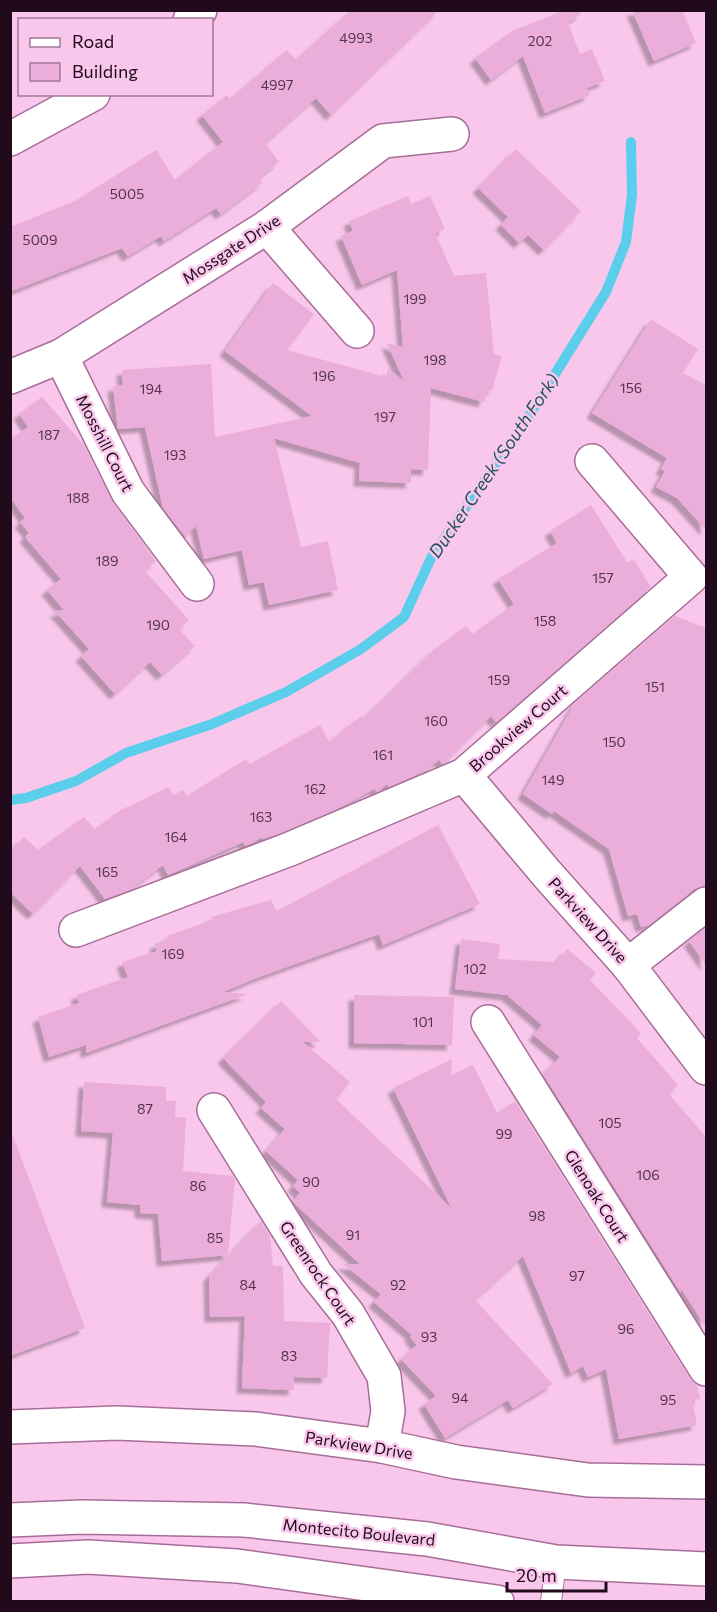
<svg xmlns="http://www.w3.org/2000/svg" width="717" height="1612" viewBox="0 0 717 1612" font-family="Commissioner,sans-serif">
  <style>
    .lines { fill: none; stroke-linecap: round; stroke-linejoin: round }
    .stream { stroke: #5bceeb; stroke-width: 10 }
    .building { fill: #ebadda; filter: url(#shadow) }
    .lane-casing { stroke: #a76d98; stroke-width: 22 }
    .street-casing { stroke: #a76d98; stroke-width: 36 }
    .secondary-casing { stroke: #a76d98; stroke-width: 36 }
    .lane { stroke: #fff; stroke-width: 20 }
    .street { stroke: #fff; stroke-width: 33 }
    .secondary { stroke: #fff; stroke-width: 33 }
    .labels { text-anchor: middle; stroke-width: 5; stroke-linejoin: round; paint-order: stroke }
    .number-label { font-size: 14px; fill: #53334b }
    .street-label { font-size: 16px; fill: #200a1b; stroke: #f9c7eb }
    .water-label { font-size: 18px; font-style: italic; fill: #21535f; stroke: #f9c7eb }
  </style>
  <defs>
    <filter id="shadow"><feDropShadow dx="-5.5" dy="5.5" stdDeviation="1.5" flood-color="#0004"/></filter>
  </defs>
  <rect width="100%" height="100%" fill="#f9c7eb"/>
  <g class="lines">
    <polyline class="stream" points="10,800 26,798 76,781 126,753 212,724 286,692 361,649 404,617 432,556 527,419 606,292 626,242 632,195 631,142"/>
  </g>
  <g class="building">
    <polygon points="351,10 439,10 331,115 316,98 265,143 279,162 259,178 262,183 221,214 216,208 164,241 161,236 128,256 122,248 10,292 10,227 77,200 156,150 175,180 223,142 202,115 227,95 230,99 287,50 296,60"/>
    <polygon points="565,10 579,10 581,14 568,23 580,54 592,49 605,81 587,88 590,95 545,113 523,56 491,80 475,58 512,31"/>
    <polygon points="632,10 682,10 696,43 654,61"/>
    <polygon points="516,149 581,211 544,250 528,235 519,243 501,225 508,217 478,188"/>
    <polygon points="408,196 411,204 430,196 445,229 435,233 454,276 486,273 494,354 502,356 492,391 487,390 484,402 431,388 428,470 411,469 411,483 359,481 360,463 274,438 301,547 328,541 338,590 269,605 264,582 249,585 242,550 204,559 196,526 185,536 163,508 145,427 118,429 113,386 123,385 122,370 211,364 215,437 312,416 225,351 273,283 314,314 287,350 386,377 388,369 404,381 387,343 403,347 397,270 362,285 341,236 353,231 349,221"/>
    <polygon points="651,319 698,349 683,373 706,385 706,530 677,498 656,487 665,471 661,469 667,458 592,413"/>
    <polygon points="42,397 84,445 113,503 156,561 145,571 189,620 179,629 195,646 162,675 150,662 115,694 81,656 89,649 55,611 64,610 47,590 61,579 25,537 29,533 20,522 25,518 10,497 10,440 28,427 19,414"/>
    <polygon points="591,505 627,562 634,560 651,587 498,721 496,722 491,716 443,764 439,760 423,772 389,787 387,784 377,792 374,789 337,809 283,832 263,839 262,837 246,846 243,842 168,875 163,865 130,890 105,899 80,866 33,914 10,892 10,851 24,837 38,850 84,817 95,829 121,810 169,787 173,795 184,790 187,796 246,759 250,764 320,725 329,742 361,716 363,719 434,650 466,626 473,634 514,604 498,579 557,543 550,531"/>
    <polygon points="675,616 706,628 706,886 694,889 649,925 641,927 637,914 628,916 609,849 554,811 552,814 523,794 575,703"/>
    <polygon points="438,825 480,904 383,945 379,934 259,977 223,992 248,994 86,1053 86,1045 49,1057 38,1017 79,1003 76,995 128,977 122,962 157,951 155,944 168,939 167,936 212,920 211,917 271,900 277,911"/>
    <polygon points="706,927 706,965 689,941"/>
    <polygon points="461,939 500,944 498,959 556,962 567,949 596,973 590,980 641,1033 637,1038 678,1085 669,1094 706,1137 706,1327 680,1287 681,1293 543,1074 560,1057 534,1035 542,1025 507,995 455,989"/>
    <polygon points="354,995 454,997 452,1045 354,1043"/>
    <polygon points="281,1001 321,1042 303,1042 350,1082 336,1099 452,1209 393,1088 452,1059 451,1075 473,1065 497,1113 515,1101 690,1379 697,1386 700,1399 692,1400 697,1425 619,1439 606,1369 588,1377 583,1366 571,1373 523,1256 475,1300 553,1384 513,1408 508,1400 445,1438 424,1404 436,1396 401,1359 417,1345 410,1337 412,1335 374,1302 381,1294 343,1264 360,1264 294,1203 293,1201 300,1193 293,1186 298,1180 266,1151 285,1129 261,1108 266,1102 223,1058"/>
    <polygon points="84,1082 166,1087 166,1101 176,1101 175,1117 186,1118 183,1171 233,1176 235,1179 228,1255 162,1261 158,1214 140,1213 140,1205 107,1202 113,1133 81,1131"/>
    <polygon points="10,1136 13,1136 85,1328 10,1356"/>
    <polygon points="261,1221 270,1236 273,1266 283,1266 284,1321 330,1323 327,1378 294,1377 294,1390 242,1388 245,1316 210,1317 209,1276"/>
  </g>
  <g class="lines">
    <g class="lane-casing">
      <polyline id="lane" points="551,1602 556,1562"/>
    </g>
    <g class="street-casing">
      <g id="street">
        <polyline points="190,20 200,10"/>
        <polyline points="10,139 93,94"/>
        <polyline points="267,227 357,331"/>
        <polyline points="61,356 128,492 197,584"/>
        <polyline points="10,377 61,356 267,227 383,141 452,134"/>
        <polyline points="464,775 547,874 628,965 706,1068"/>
        <polyline points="76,930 290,849 464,775 691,577 592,461"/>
        <polyline points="628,965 706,904"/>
        <polyline points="488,1022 706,1369"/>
        <polyline points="214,1110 316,1274 348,1314 384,1376 388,1411 382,1446"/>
        <polyline points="10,1427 117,1423 256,1429 382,1446 456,1462 588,1480 706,1482"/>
      </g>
    </g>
    <g class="secondary-casing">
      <g id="secondary">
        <polyline points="10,1520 82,1517 244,1520 427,1539 556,1562 706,1569"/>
        <polyline points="10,1561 88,1557 237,1566 497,1602"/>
      </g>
    </g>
    <use href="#lane" class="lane"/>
    <use href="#street" class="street"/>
    <use href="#secondary" class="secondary"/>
  </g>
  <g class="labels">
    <g class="number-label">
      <text x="356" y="43">4993</text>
      <text x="540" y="46">202</text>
      <text x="277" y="90">4997</text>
      <text x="127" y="199">5005</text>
      <text x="40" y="245">5009</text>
      <text x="415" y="304">199</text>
      <text x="435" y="365">198</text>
      <text x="324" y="381">196</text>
      <text x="631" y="393">156</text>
      <text x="151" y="394">194</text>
      <text x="385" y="422">197</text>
      <text x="49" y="440">187</text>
      <text x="175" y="460">193</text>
      <text x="78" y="503">188</text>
      <text x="107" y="566">189</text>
      <text x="603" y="583">157</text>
      <text x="545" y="626">158</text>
      <text x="158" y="630">190</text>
      <text x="499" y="685">159</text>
      <text x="655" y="692">151</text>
      <text x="436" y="726">160</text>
      <text x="614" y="747">150</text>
      <text x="383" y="760">161</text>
      <text x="553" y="785">149</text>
      <text x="315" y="794">162</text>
      <text x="261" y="822">163</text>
      <text x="176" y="842">164</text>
      <text x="107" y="877">165</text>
      <text x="173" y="959">169</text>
      <text x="475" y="974">102</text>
      <text x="423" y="1027">101</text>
      <text x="145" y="1114">87</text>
      <text x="610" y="1128">105</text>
      <text x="504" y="1139">99</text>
      <text x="648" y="1180">106</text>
      <text x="311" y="1187">90</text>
      <text x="198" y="1191">86</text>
      <text x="537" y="1221">98</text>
      <text x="353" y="1240">91</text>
      <text x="215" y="1243">85</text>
      <text x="577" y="1281">97</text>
      <text x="248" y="1290">84</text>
      <text x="398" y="1290">92</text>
      <text x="626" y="1334">96</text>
      <text x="429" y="1342">93</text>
      <text x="289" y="1361">83</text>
      <text x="460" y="1403">94</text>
      <text x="668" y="1405">95</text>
    </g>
    <g class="street-label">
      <text transform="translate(231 249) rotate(-33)" y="6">Mossgate Drive</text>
      <text transform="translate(105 443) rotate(63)" y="6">Mosshill Court</text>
      <text transform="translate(518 728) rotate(-41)" y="6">Brookview Court</text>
      <text transform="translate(588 920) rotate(48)" y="6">Parkview Drive</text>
      <text transform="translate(597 1196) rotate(58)" y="6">Glenoak Court</text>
      <text transform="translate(318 1273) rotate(56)" y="6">Greenrock Court</text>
      <text transform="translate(359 1445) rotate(9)" y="6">Parkview Drive</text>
      <text transform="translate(359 1532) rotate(6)" y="6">Montecito Boulevard</text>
    </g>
    <g class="water-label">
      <text transform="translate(494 466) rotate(-56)" y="6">Ducker Creek (South Fork)</text>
    </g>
  </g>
  <rect width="717" height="1612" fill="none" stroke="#200a1b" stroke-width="24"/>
  <rect x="18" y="18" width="195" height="78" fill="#f9c7eb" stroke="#a27b98" stroke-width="1.5"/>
  <rect x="30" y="38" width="30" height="9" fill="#ffffff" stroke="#a27b98" stroke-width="1.5"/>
  <text x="72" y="48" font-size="18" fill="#200a1b">Road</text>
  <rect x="30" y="63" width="30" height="18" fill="#ebadda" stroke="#a27b98" stroke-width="1.5"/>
  <text x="72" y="78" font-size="18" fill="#200a1b">Building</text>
  <path d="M507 1582v9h99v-9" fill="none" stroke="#200a1b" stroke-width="3"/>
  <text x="516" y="1582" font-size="18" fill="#200a1b" stroke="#f9c7eb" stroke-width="4.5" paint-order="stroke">20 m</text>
</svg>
